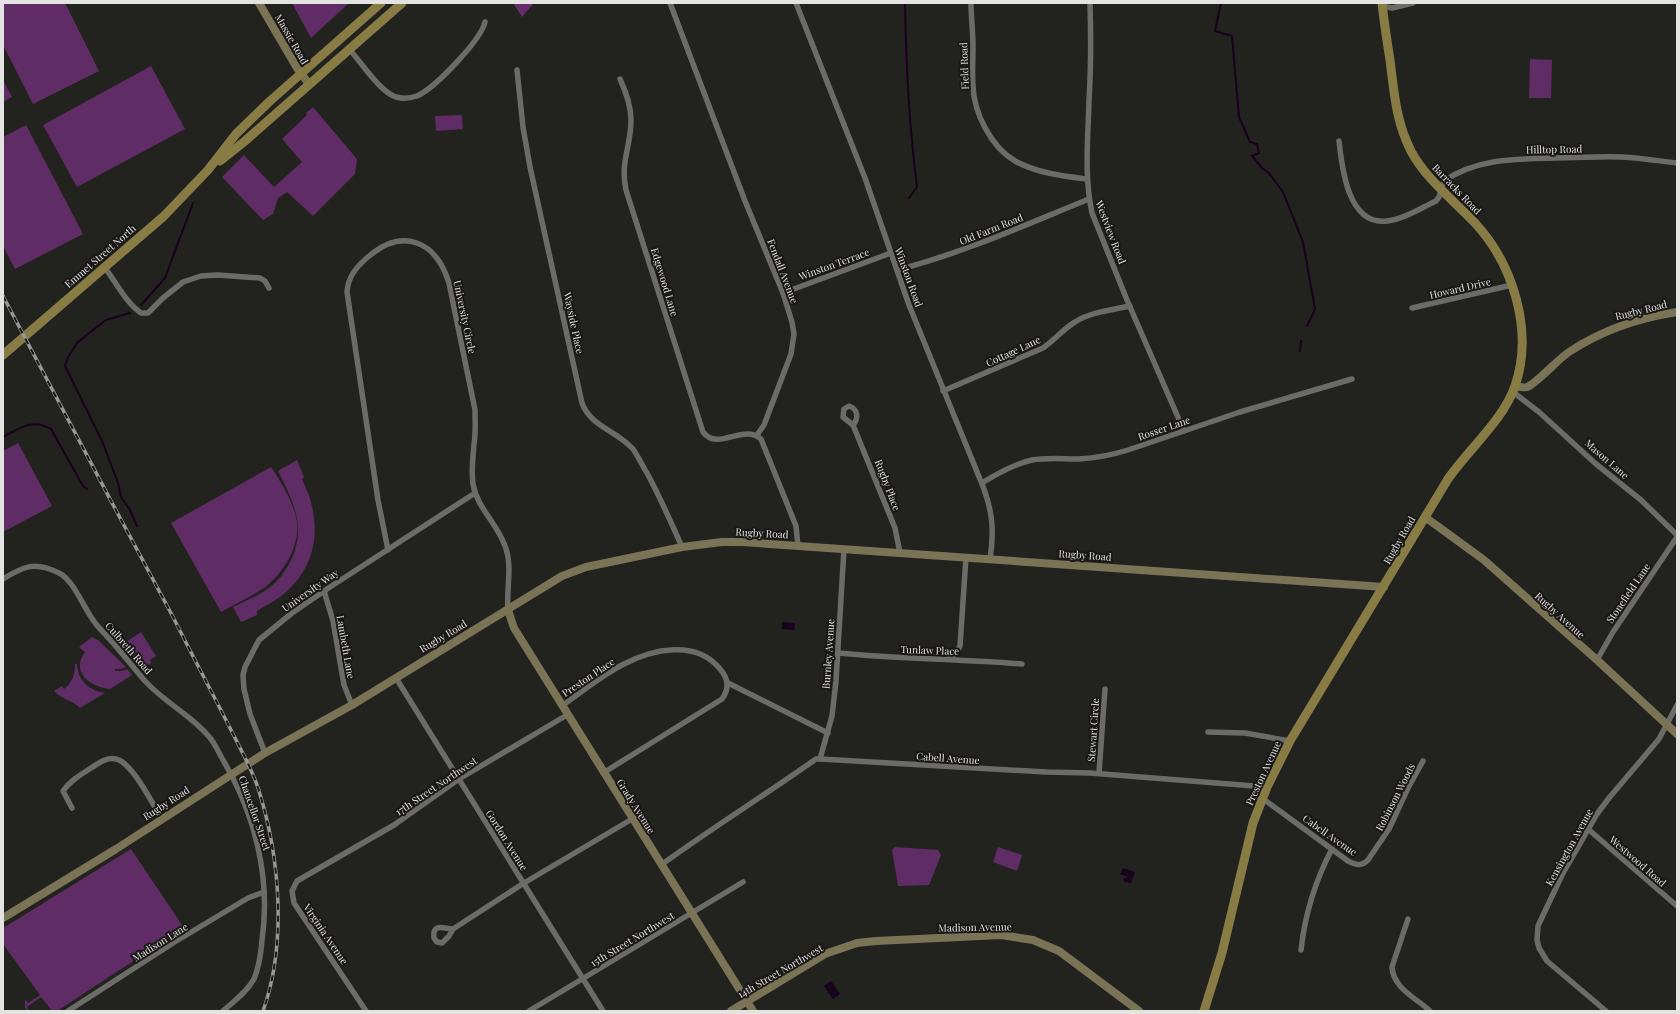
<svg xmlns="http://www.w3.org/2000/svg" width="1680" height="1014" viewBox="0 0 1680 1014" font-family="'Playfair Display',serif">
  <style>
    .green { fill: #602c65 }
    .forest { fill: #652d69 }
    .water { fill: #1a011c }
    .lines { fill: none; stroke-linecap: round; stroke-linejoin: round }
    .stream { stroke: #1a011c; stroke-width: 2 }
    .street { stroke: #6b6b68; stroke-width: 5.5 }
    .secondary { stroke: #7a7356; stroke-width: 8 }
    .primary { stroke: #887c44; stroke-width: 9 }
    .rail-casing { stroke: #979795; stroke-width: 3.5 }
    .rail { stroke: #191816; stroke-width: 2; stroke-dasharray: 6; stroke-linecap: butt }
    .labels { text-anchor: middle; stroke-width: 4; stroke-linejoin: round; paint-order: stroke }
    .street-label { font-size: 10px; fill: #e3e3e1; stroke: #191816 }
  </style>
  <rect width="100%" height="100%" fill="#22221f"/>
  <g class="green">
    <polygon points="3,3 65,3 99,71 33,104 3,45"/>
    <polygon points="292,3 349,3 311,38"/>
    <polygon points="1530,59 1552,60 1551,98 1529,98"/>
    <polygon points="151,66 185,129 77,187 43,125"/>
    <polygon points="3,80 12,97 3,102"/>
    <polygon points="313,107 357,159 355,174 313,216 287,192 278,198 273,214 263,220 222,177 244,155 274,187 302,162 282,139 307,115 306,113"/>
    <polygon points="462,115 463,129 436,131 435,116"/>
    <polygon points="26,125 83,234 15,269 3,246 3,137"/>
    <polygon points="18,443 52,506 3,532 3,451"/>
    <path d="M297,460L304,477L302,479C322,519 320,562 285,593C277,600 266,605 257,611V615L241,622L233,607C245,601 258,596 269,588C278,581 285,572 290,562C307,529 294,502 278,471Z"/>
    <path d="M271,467C281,482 295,505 297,522C300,547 283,574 264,588C250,597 235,604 221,612L171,523Z"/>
    <polygon points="141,632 156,656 150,660 151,663 143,669 123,644"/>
    <path d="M92,637L98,640L126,667L121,669H115V671H122L127,669L132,675L110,689C91,687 70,673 85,652L79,647Z"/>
    <path d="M75,664H77C77,680 90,691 105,693L80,708C72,700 61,699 54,691L62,686L64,689C72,683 75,675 75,664Z"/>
    <polygon points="895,847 938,850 941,855 929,885 898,886 892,850"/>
    <polygon points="998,847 1022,855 1017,871 993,862"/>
    <polygon points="131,849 184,928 57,1011 52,1011 41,997 27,1007 29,1011 27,1011 25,1008 25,999 28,1003 40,995 3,944 3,928"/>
  </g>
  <polygon class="forest" points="513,3 534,3 522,17"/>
  <g class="water">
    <polygon points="782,622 795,623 794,630 782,629"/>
    <polygon points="1123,868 1135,872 1131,883 1124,882 1123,879 1128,877 1120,874"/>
    <polygon points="831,981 840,994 833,999 824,986"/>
  </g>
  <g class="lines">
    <g class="stream">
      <path d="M905,3C906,65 909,125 917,187L909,198"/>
      <polyline points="1221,3 1215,31 1232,36 1239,117 1250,142 1257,144 1259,153 1252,156 1262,168 1269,173 1283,192 1303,242 1315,309 1307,326"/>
      <polyline points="141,305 165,278 193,203"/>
      <polyline points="130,313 106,320 89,333 77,343 68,357 65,366 102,441 118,483 121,497 130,510 137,526"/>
      <polyline points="1300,351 1301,341"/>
      <path d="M3,437C20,428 32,418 51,429L83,486L87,489"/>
    </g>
    <g class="street">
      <polyline points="670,3 745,201 783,293 792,322 794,334 791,354 764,425 757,435"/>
      <path d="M796,3L865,178L909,305L984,489C993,514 994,533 990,559"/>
      <path d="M971,3C971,17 973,32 973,46C973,59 972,73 973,86C974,113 991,147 1015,161C1037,173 1062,176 1086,179"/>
      <path d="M1090,3C1091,35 1091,68 1089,101C1088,139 1084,176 1092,213L1127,300L1184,431"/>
      <polyline points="1383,6 1392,8 1413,3"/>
      <path d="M349,49C361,62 380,92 396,97C403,99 411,98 417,96C435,88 481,40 485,22"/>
      <path d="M517,70L523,127L530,167L582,403C591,427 616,430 633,449C638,456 642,465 647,473C660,497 671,522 682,547"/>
      <path d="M620,79C626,92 631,105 631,120C631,147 620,161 626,190L703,432C718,452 743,423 761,439L796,526L798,546"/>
      <path d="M1339,141C1342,168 1348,226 1387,221C1404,219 1421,208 1436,201L1439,197L1444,181C1477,158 1517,159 1555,158C1578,158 1600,156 1622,157C1641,158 1659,161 1677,163"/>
      <path d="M105,268C116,282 126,303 141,313H148L163,298L183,282L201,276L217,275L260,278L265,281L269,288"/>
      <path d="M897,270C963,253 1025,225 1089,199"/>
      <polyline points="783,293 891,253"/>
      <polyline points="1412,308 1512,285"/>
      <path d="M943,391L1043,348C1055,340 1063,329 1075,322C1091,312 1111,310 1130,306"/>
      <polyline points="1513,392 1539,412 1596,464 1641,500 1677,535"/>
      <path d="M849,406C858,409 859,418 853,425L843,417L844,409Z"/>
      <polyline points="853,425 895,528 900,553"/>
      <path d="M982,483C998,473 1014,464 1032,460C1048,457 1063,459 1079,459C1096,458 1112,455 1128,450L1240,412L1352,379"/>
      <path d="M388,550L378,500L347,292C348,277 356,267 368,257C403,227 436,241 449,283L475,410C475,421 476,433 474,444C473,458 471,470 473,484C477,508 497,523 505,546C513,566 506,589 508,610"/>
      <path d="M3,579C24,566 35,561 59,573C75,581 84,610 96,624C99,628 103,632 106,635C120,650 132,666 145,681C165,703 193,716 211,739C216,746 219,753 223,760C255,814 271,878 262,940C261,953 259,967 254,979C247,992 234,1001 223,1011"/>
      <polyline points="324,591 333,621 344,685 352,705"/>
      <path d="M838,653C899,659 961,659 1022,664"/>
      <polyline points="948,659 956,654 960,646 966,557"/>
      <polyline points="1597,660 1613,632 1677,537"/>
      <polyline points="396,678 603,1011"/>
      <polyline points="728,683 828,733"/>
      <path d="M562,706C581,692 601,676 622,665C652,649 696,639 720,669C728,678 730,688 722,699L603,773"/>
      <polyline points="1208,732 1245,733 1290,741"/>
      <polyline points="265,753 250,714 244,689 243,675 245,667 259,640 292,613 330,587 475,493"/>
      <polyline points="820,759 832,716 836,681 844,549"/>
      <polyline points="1099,773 1105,689"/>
      <path d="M1262,798L1348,861C1356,865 1361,867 1368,860L1389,829L1408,788L1423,761"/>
      <path d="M72,808L63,791C70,781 80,775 91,768C99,763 106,757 116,759C132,762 153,805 162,819"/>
      <polyline points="1588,829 1677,906"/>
      <path d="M661,865C712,828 765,795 816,759H820L1046,772L1090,773L1267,787"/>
      <path d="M1408,919L1392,967C1393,988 1416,998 1430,1011"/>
      <path d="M453,929L449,936L442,943L437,942L434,938C432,922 445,929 453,929L524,883L632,819"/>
      <path d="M1301,950C1305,914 1315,881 1332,849"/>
      <polyline points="68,1011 173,943 248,898 264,892"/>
      <polyline points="366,1011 294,903 292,891 297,881 394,825 459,779 567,715"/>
      <polyline points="529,1011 743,882"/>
      <polyline points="1606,1011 1547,961 1539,948 1537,940 1538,926 1562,875 1597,814 1609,798 1659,739 1677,705"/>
    </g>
    <g class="secondary">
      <polyline points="259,3 297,68 309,84"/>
      <path d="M1515,386C1519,387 1524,388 1527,387C1535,385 1558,359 1569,352C1602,330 1638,318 1677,312"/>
      <polyline points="1425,517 1484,560 1597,660 1677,734"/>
      <polyline points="508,610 514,628 753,1011"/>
      <polyline points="3,918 116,849 265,753 352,705 562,576 586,567 682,547 722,542 742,542 1384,587"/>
      <polyline points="731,1011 825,954 857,943 876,941 1001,935 1033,940 1059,951 1139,1011"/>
    </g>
    <g class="primary">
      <polyline points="220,161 245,141 402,3"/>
      <polyline points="3,355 164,216 208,170 236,134 270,101 381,3"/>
      <path d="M1204,1011L1222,953L1253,823L1267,787L1290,741L1448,479C1468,450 1504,419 1515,386C1534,331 1513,264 1475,223C1453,200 1426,179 1411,151C1396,122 1394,92 1390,60C1387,41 1384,22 1382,3"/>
    </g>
    <g class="rail-casing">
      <path id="rail" d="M3,296C59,403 115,509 172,615C192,655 213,694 233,734C242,752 253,771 259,791C280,858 287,944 263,1011"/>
    </g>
    <use href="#rail" class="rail"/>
  </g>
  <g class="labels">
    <g class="street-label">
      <text transform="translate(292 39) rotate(60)" y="4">Massie Road</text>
      <text transform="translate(964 66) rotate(-92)" y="4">Field Road</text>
      <text transform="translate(1554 149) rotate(-1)" y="4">Hilltop Road</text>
      <text transform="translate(1457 189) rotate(46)" y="4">Barracks Road</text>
      <text transform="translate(991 229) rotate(-22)" y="4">Old Farm Road</text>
      <text transform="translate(1111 232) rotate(69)" y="4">Westview Road</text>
      <text transform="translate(100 256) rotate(-41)" y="4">Emmet Street North</text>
      <text transform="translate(834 264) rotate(-20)" y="4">Winston Terrace</text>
      <text transform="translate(783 271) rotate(69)" y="4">Fendall Avenue</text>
      <text transform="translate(909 277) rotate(70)" y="4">Winston Road</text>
      <text transform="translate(665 282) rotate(73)" y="4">Edgewood Lane</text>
      <text transform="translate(1460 288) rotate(-13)" y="4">Howard Drive</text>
      <text transform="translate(1641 310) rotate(-14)" y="4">Rugby Road</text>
      <text transform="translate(465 317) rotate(78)" y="4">University Circle</text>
      <text transform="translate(574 323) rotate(78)" y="4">Wayside Place</text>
      <text transform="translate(1013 351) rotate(-25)" y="4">Cottage Lane</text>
      <text transform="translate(1164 428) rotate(-19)" y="4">Rosser Lane</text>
      <text transform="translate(1607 459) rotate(41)" y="4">Mason Lane</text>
      <text transform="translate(888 485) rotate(69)" y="4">Rugby Place</text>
      <text transform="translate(762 533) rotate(3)" y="4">Rugby Road</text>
      <text transform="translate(1399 540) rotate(-60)" y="4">Rugby Road</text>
      <text transform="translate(1085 555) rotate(4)" y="4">Rugby Road</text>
      <text transform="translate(310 590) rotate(-35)" y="4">University Way</text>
      <text transform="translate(1628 593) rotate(-56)" y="4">Stonefield Lane</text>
      <text transform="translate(1560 615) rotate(42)" y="4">Rugby Avenue</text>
      <text transform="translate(443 636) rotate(-31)" y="4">Rugby Road</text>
      <text transform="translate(346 647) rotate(80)" y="4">Lambeth Lane</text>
      <text transform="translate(129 648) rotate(49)" y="4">Culbreth Road</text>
      <text transform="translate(930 650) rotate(2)" y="4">Tunlaw Place</text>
      <text transform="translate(828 654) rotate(-86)" y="4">Burnley Avenue</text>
      <text transform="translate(588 677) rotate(-34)" y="4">Preston Place</text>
      <text transform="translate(1093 730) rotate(-86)" y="4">Stewart Circle</text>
      <text transform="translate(948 758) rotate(4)" y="4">Cabell Avenue</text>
      <text transform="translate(1263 773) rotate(-65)" y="4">Preston Avenue</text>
      <text transform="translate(436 786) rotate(-34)" y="4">17th Street Northwest</text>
      <text transform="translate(1395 797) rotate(-63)" y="4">Robinson Woods</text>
      <text transform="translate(166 803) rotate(-33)" y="4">Rugby Road</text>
      <text transform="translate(636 806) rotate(58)" y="4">Grady Avenue</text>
      <text transform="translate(255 813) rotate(71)" y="4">Chancellor Street</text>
      <text transform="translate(1330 835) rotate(35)" y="4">Cabell Avenue</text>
      <text transform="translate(507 840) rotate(58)" y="4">Gordon Avenue</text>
      <text transform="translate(1569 847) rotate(-61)" y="4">Kensington Avenue</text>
      <text transform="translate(1638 861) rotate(41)" y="4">Westwood Road</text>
      <text transform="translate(975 927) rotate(-1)" y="4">Madison Avenue</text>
      <text transform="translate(326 934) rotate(56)" y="4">Virginia Avenue</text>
      <text transform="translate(632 939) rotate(-31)" y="4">15th Street Northwest</text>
      <text transform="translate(160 942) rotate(-32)" y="4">Madison Lane</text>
      <text transform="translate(780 971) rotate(-30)" y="4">14th Street Northwest</text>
    </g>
  </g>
  <rect width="1680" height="1014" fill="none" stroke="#e3e3e1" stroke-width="8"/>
</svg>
